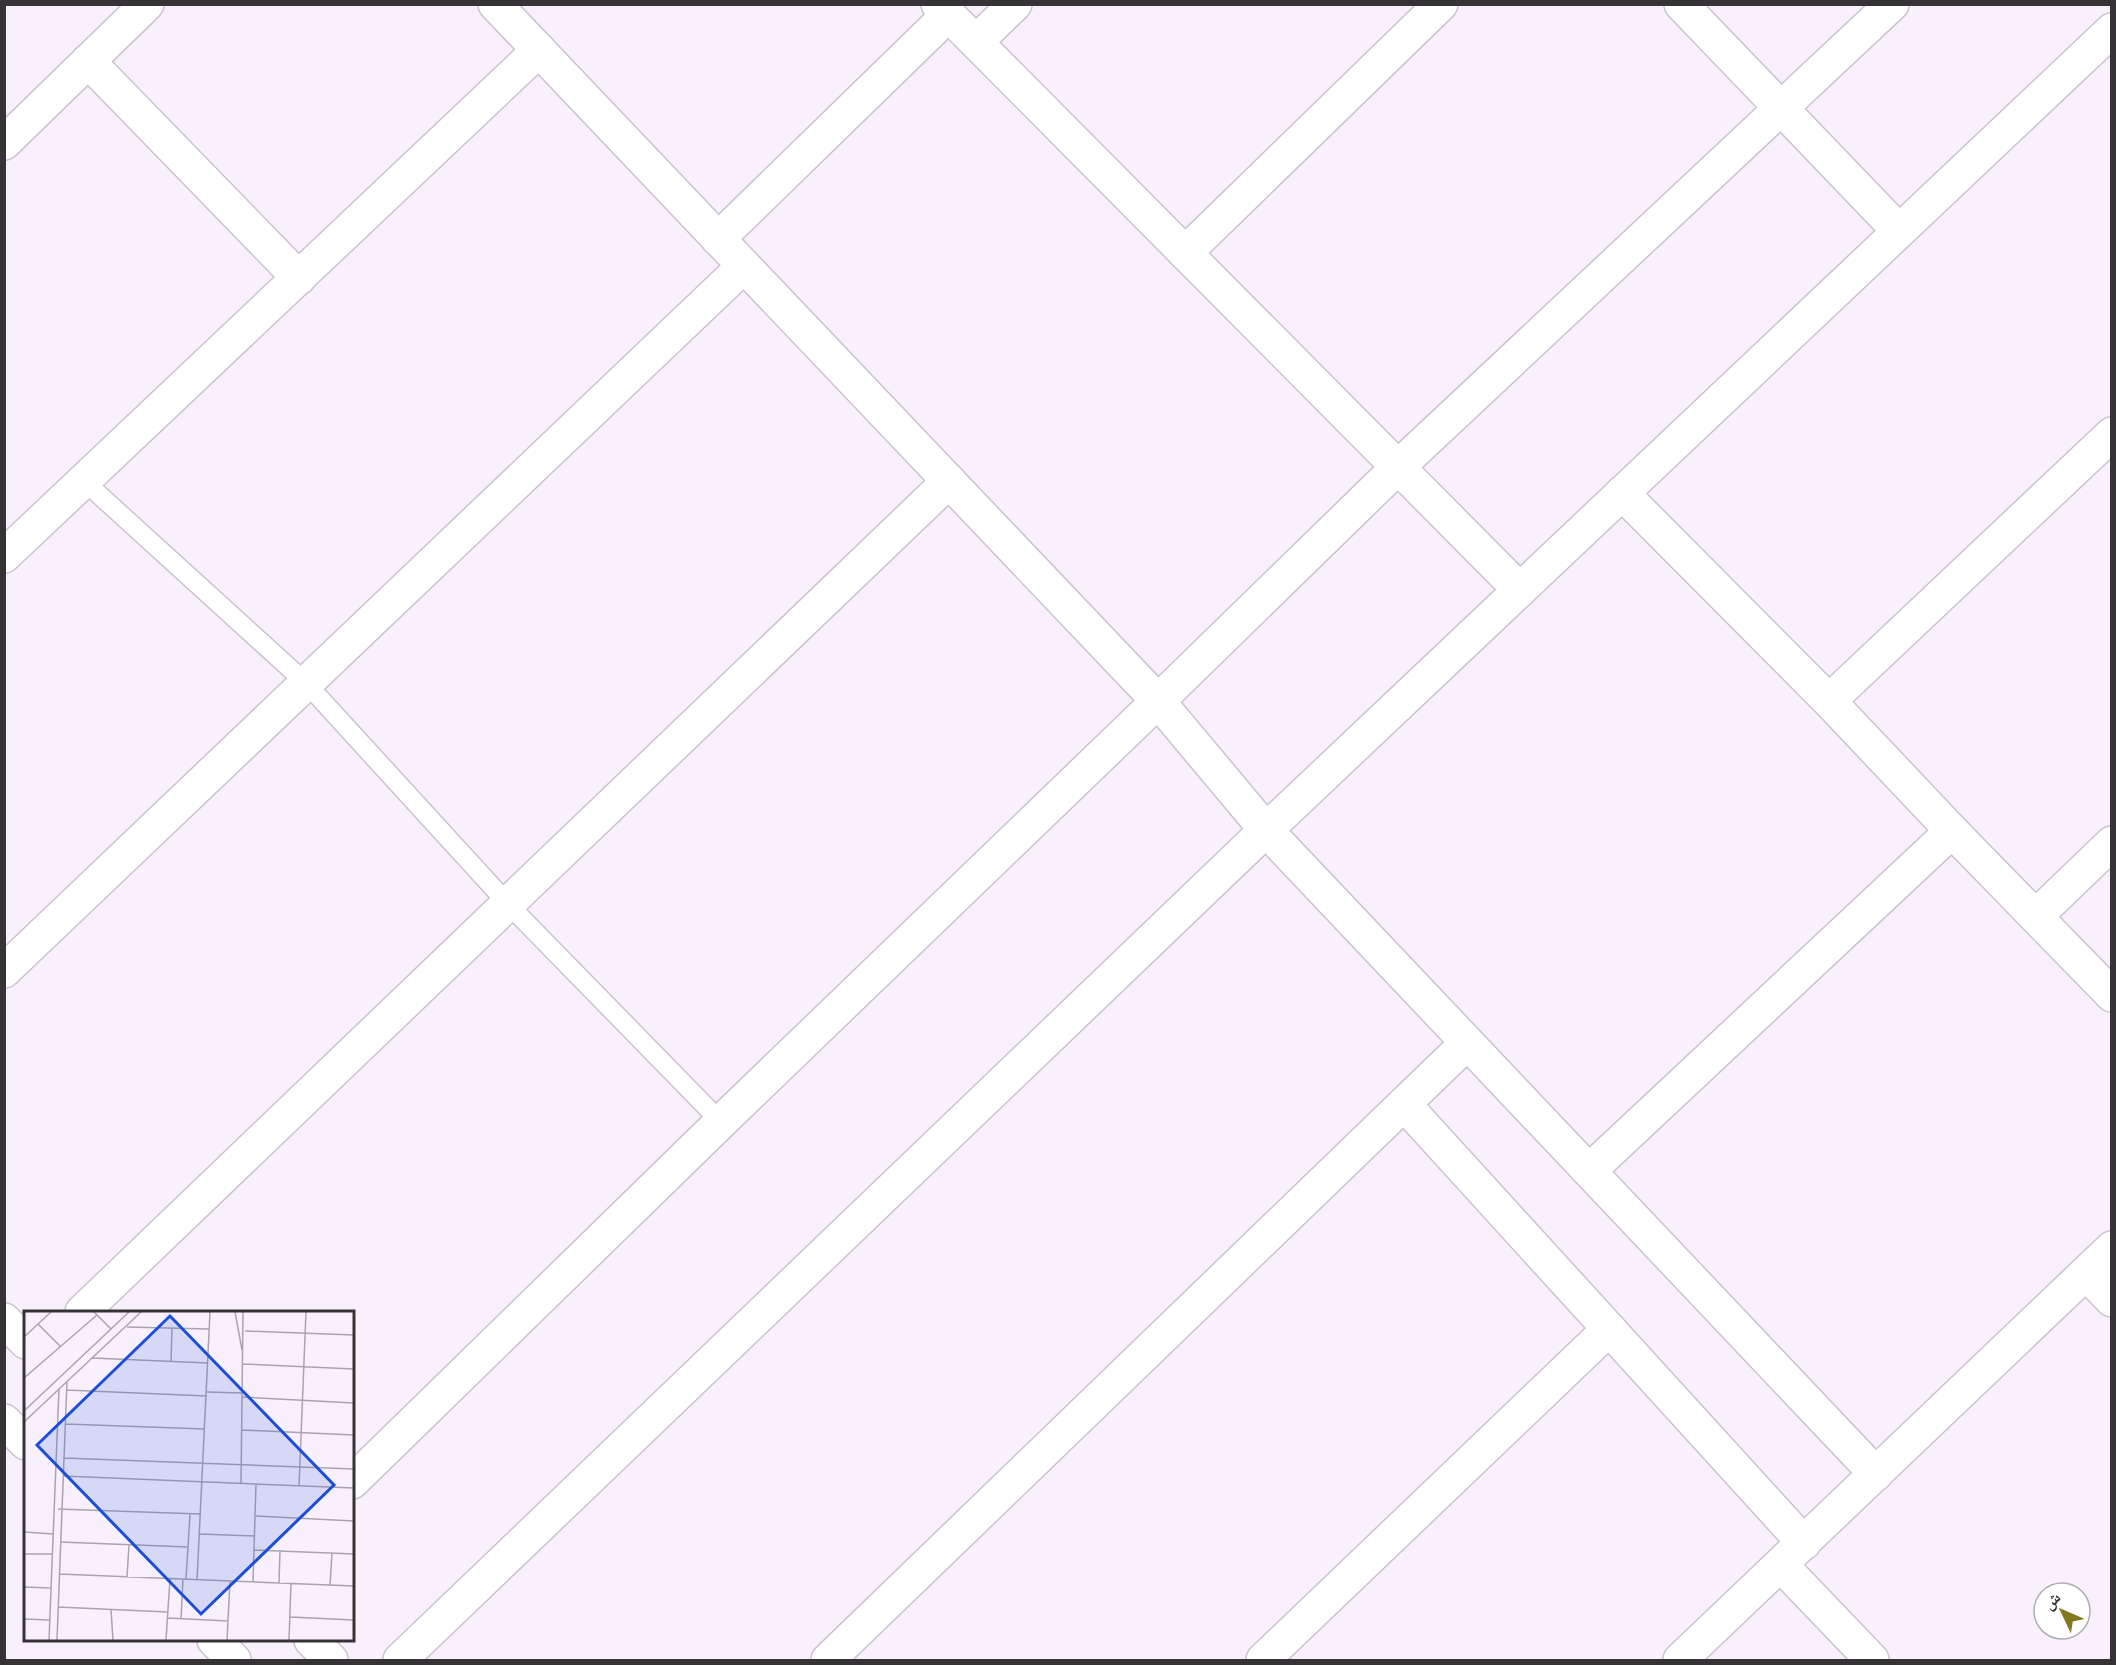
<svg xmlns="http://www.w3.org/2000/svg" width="2116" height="1665" viewBox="0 0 2116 1665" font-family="Roboto,'Noto Naskh Arabic',sans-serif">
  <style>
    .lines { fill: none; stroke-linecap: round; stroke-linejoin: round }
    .lane-casing { stroke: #cbc3cf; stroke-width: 21 }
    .street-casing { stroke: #cbc3cf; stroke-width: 36 }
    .secondary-casing { stroke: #cbc3cf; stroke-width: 36 }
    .lane { stroke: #fff; stroke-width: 18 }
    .street { stroke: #fff; stroke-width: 33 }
    .secondary { stroke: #fff; stroke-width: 33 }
    .inset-road { fill: none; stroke: #aaa4ad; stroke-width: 1.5 }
    .view { fill: #1d4ed8; fill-opacity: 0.15; stroke: #1d4ed8; stroke-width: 3 }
    .inset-edge { fill: none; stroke: #363337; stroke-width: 3 }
  </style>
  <rect width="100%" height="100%" fill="#f8f0fc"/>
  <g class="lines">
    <g class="lane-casing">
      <polyline id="lane" points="84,481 306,683 508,904 721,1122"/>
    </g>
    <g class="street-casing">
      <g id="street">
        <polyline points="495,4 1158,701 1266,830 1876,1474"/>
        <polyline points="938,4 1520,590"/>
        <polyline points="1681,4 1899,231"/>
        <polyline points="976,42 1015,4"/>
        <polyline points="88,61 299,278"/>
        <polyline points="4,143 147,4"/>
        <polyline points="718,239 948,15"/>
        <polyline points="1185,253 1441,4"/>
        <polyline points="1622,493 1829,701 1952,831 2112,995"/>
        <polyline points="4,556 539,50"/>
        <polyline points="1829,701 2112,434"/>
        <polyline points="2036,916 2112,843"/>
        <polyline points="4,971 744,266"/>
        <polyline points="1404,1104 1804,1543"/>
        <polyline points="1589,1171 1952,831"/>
        <polyline points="2086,1273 2112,1300"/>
        <polyline points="82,1312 949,481"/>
        <polyline points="352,1482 721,1122 1158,701 1398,467 1892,4"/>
        <polyline points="1781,1565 1872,1660"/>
        <polyline points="400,1660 1266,830 2112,30"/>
        <polyline points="828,1660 1467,1043"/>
        <polyline points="1263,1660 1609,1329"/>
        <polyline points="1680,1660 2112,1248"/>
      </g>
    </g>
    <g class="secondary-casing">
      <g id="secondary">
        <polyline points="4,1320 26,1342"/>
        <polyline points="4,1421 26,1443"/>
        <polyline points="214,1640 234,1660"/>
        <polyline points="311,1640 331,1660"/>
      </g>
    </g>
    <use href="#lane" class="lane"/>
    <use href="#street" class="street"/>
    <use href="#secondary" class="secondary"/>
  </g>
  <g transform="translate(24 1311)">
    <rect width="330" height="330" fill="#f8f0fc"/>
    <path class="inset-road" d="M70,1L87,18M211,1L218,39M14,13L36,35M103,16L185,18M221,20L330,24M0,26L27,1M68,47L184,52M147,50L148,17M219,53L330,58M0,67L73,4M42,79L183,85M183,81L218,82M218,86L330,92M0,100L105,1M0,111L117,1M41,113L181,118M218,119L330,124M40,147L330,158M39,165L330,177M217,172L219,1M275,175L282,1M34,198L176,203M232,205L330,210M0,221L29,223M175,223L231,225M36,231L164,236M230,239L330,243M0,243H28M35,263L330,275M103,266L105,234M162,268L166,203M173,269L186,1M229,271L232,173M255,272L256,239M306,274L308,242M0,276L27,277M34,296L143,301M87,299L89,329M266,306L330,309M143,307L204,310M0,308L25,309M157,308L159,268M25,329L35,77M33,329L43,70M142,329L146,268M203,329L206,270M265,329L267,273"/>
    <path class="view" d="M146,5L310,174L177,303L13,134Z"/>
    <rect width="330" height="330" class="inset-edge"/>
  </g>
  <rect width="2116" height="1665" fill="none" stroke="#363337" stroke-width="12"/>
  <g transform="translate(2062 1611) rotate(314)"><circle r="28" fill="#ffffff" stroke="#afadaf" stroke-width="1.5"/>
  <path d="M0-4.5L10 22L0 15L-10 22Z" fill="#81791f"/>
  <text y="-9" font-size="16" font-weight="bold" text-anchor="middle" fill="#363337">ش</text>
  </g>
</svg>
